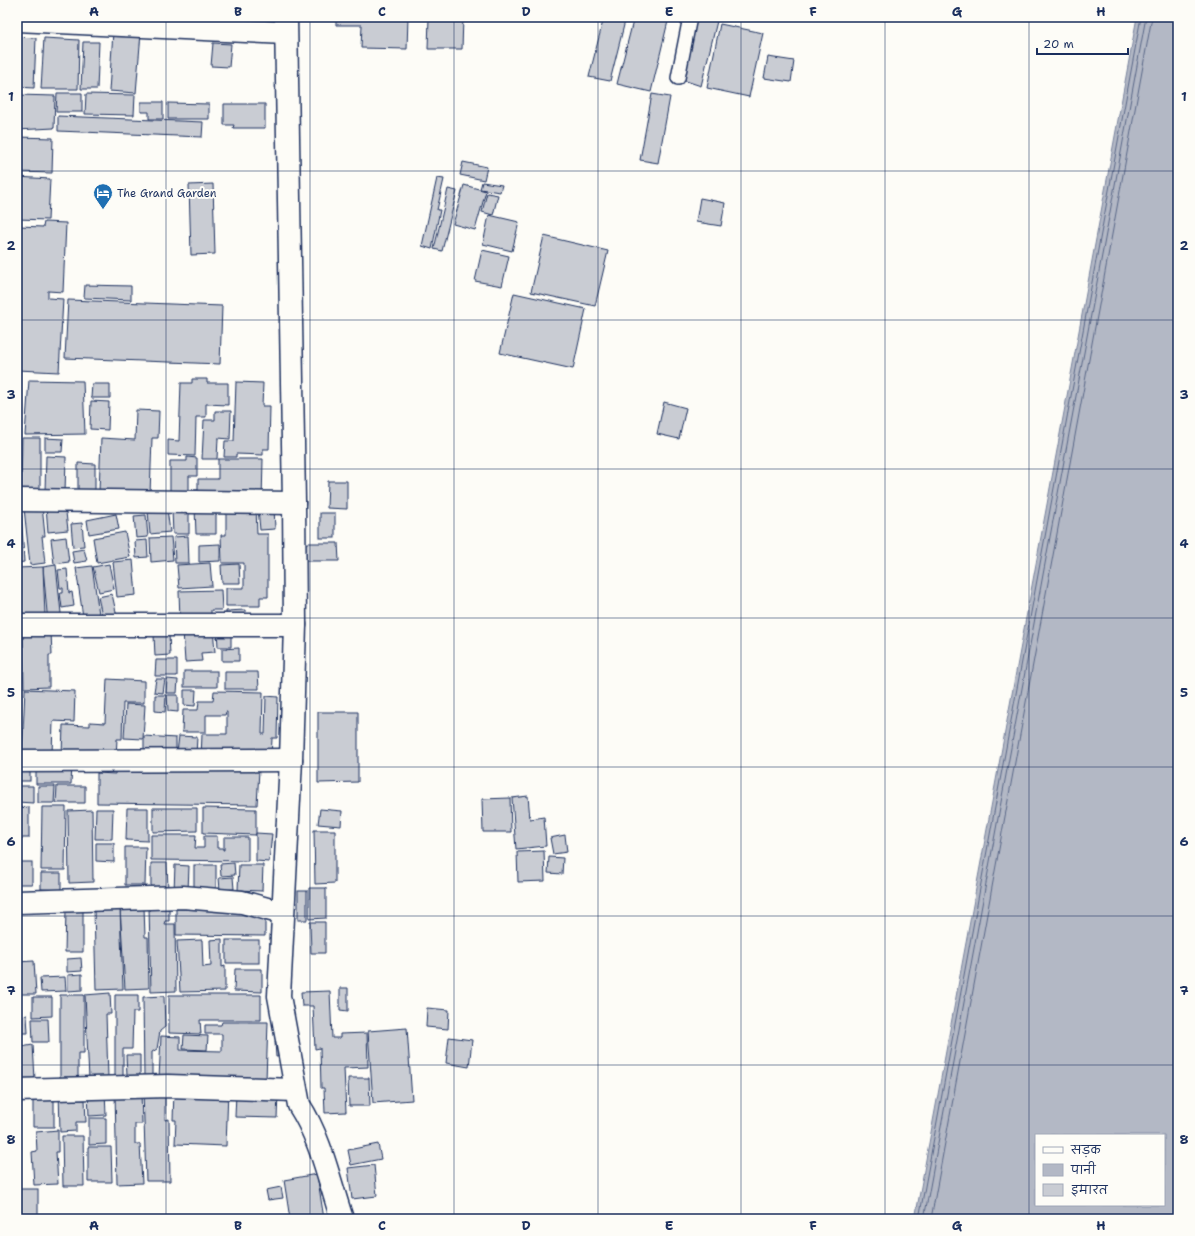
<svg xmlns="http://www.w3.org/2000/svg" width="1195" height="1236" viewBox="0 0 1195 1236" font-family="'Shantell Sans','Playpen Sans Deva',sans-serif">
  <style>
    .water { fill: #b3b8c5; stroke: #76819c; fill-rule: evenodd }
    .lines { fill: none; stroke-linecap: round; stroke-linejoin: round }
    .shore { stroke: #586687; stroke-width: 1 }
    .building { fill: #c9ccd3; stroke: #1b2f5e }
    .service-casing { stroke: #1b2f5e; stroke-width: 16 }
    .minor-casing { stroke: #1b2f5e; stroke-width: 25 }
    .service { stroke: #fdfcf7; stroke-width: 13 }
    .minor { stroke: #fdfcf7; stroke-width: 22 }
    .grid { fill: none; stroke: #1b2f5e; stroke-width: 1; stroke-opacity: 0.55 }
    .labels { text-anchor: middle; stroke-width: 4; stroke-linejoin: round; paint-order: stroke }
    .poi-label { font-size: 11px; fill: #1b2f5e; stroke: #fdfcf7; text-anchor: start }
    .neatline { fill: none; stroke: #1b2f5e; stroke-width: 1.5 }
    .grid-label { font-size: 13px; text-anchor: middle; font-weight: bold; fill: #1b2f5e }
  </style>
  <rect width="100%" height="100%" fill="#fdfcf7"/>
  <filter id="ink" filterUnits="userSpaceOnUse"><feTurbulence type="fractalNoise" baseFrequency=".025" numOctaves="2"/><feDisplacementMap in="SourceGraphic" scale="8" xChannelSelector="R" yChannelSelector="G"/><feConvolveMatrix kernelMatrix="1 2 1 2 8 2 1 2 1" color-interpolation-filters="sRGB"/></filter>
  <g filter="url(#ink)">
    <path class="water" d="M1137,17H1178V1219H915ZM1036,1135H1164V1205H1036Z"/>
    <g class="lines">
      <g class="shore">
        <polyline points="919,1219 1141,17"/>
        <polyline points="924,1219 1146,17"/>
        <polyline points="931,1219 1152,17"/>
      </g>
    </g>
    <g class="building">
      <polygon points="205,17 258,17 258,20"/>
      <polygon points="336,17 408,17 407,49 361,48 362,25 336,25"/>
      <polygon points="429,17 463,17 462,49 428,49"/>
      <polygon points="604,17 626,17 610,81 589,77"/>
      <polygon points="634,17 669,17 651,92 617,84"/>
      <polygon points="695,17 718,17 701,86 680,79"/>
      <polygon points="720,24 763,33 749,97 707,88"/>
      <polygon points="113,32 141,33 136,93 109,91"/>
      <polygon points="17,37 36,38 34,88 17,87"/>
      <polygon points="44,38 79,40 78,89 41,89"/>
      <polygon points="83,42 99,42 97,89 81,89"/>
      <polygon points="213,43 231,44 229,67 211,66"/>
      <polygon points="768,57 794,61 791,82 764,78"/>
      <polygon points="57,93 82,93 82,112 56,112"/>
      <polygon points="86,94 135,95 134,115 85,114"/>
      <polygon points="652,94 670,97 658,163 640,160"/>
      <polygon points="17,95 55,96 54,128 17,130"/>
      <polygon points="141,102 163,102 163,119 149,119 149,112 141,112"/>
      <polygon points="168,103 209,104 209,119 168,119"/>
      <polygon points="224,104 265,104 265,128 233,128 234,125 224,125"/>
      <polygon points="58,116 203,122 202,137 58,131"/>
      <polygon points="17,137 53,138 52,173 17,172"/>
      <polygon points="463,162 487,167 484,180 460,175"/>
      <polygon points="17,177 50,179 48,220 17,219"/>
      <polygon points="437,178 444,179 437,210 440,210 432,249 422,246"/>
      <polygon points="482,182 502,185 500,192 480,189"/>
      <polygon points="213,184 215,254 191,255 189,185"/>
      <polygon points="464,185 486,191 475,230 453,224"/>
      <polygon points="448,189 457,191 442,251 434,249"/>
      <polygon points="487,193 498,195 493,215 482,212"/>
      <polygon points="700,198 725,203 721,226 696,222"/>
      <polygon points="489,215 519,222 512,251 483,244"/>
      <polygon points="44,222 66,223 63,292 48,291 48,298 63,299 59,372 17,370 19,226 43,227"/>
      <polygon points="544,236 608,251 595,306 531,292"/>
      <polygon points="482,250 509,256 502,286 475,281"/>
      <polygon points="85,285 131,286 131,300 84,298"/>
      <polygon points="514,293 586,309 573,369 500,353"/>
      <polygon points="68,300 222,306 220,364 65,358"/>
      <polygon points="192,379 207,379 207,383 228,383 228,405 206,404 206,417 196,417 195,456 168,455 168,440 179,441 181,383 192,383"/>
      <polygon points="29,380 83,381 85,434 25,435"/>
      <polygon points="236,382 263,383 262,406 270,406 269,449 263,449 263,455 236,454 236,457 224,457 225,441 234,441"/>
      <polygon points="92,384 110,384 110,398 91,398"/>
      <polygon points="91,401 109,402 108,430 90,429"/>
      <polygon points="664,402 686,408 679,439 657,434"/>
      <polygon points="136,410 159,411 158,438 152,438 150,494 99,492 101,438 135,440"/>
      <polygon points="215,411 231,411 230,439 218,438 217,459 202,459 204,420 215,420"/>
      <polygon points="22,438 40,438 40,491 21,491"/>
      <polygon points="45,438 63,439 62,452 45,452"/>
      <polygon points="46,456 66,457 65,492 45,491"/>
      <polygon points="187,457 197,458 197,476 189,476 189,490 198,490 198,479 218,479 218,459 263,459 262,501 170,500 170,461 187,461"/>
      <polygon points="78,463 95,464 95,490 78,490"/>
      <polygon points="328,481 347,481 347,509 327,508"/>
      <polygon points="65,504 68,530 48,532 46,506"/>
      <polygon points="17,505 21,505 24,562 17,563"/>
      <polygon points="42,506 45,536 42,536 45,563 30,565 24,508"/>
      <polygon points="256,507 257,534 268,534 268,597 260,597 260,606 226,606 226,588 244,588 244,563 222,563 221,535 226,535 226,508"/>
      <polygon points="274,507 275,529 260,530 258,508"/>
      <polygon points="195,508 216,508 216,534 196,534"/>
      <polygon points="167,509 170,532 150,534 148,511"/>
      <polygon points="172,510 189,510 189,534 173,534"/>
      <rect x="320" y="513" width="15" height="25"/>
      <polygon points="116,514 119,529 89,534 87,520"/>
      <polygon points="146,515 148,537 136,538 134,516"/>
      <polygon points="82,523 84,546 73,547 71,524"/>
      <polygon points="125,532 130,557 97,563 93,538"/>
      <polygon points="188,536 189,563 175,563 174,537"/>
      <polygon points="66,537 69,562 54,564 51,539"/>
      <polygon points="171,537 173,560 151,562 150,538"/>
      <polygon points="147,540 148,557 136,558 135,541"/>
      <polygon points="305,543 338,543 339,561 305,561"/>
      <polygon points="220,544 220,561 199,562 199,545"/>
      <polygon points="84,549 87,561 74,563 72,551"/>
      <polygon points="133,560 136,595 117,597 113,562"/>
      <polygon points="210,563 212,586 179,588 177,565"/>
      <polygon points="109,564 114,589 99,592 93,567"/>
      <polygon points="239,564 240,583 222,583 221,565"/>
      <polygon points="56,565 62,623 48,624 43,567"/>
      <polygon points="92,566 100,621 84,624 76,568"/>
      <polygon points="43,567 45,616 18,617 17,568"/>
      <polygon points="67,569 69,593 72,592 74,606 62,608 60,593 63,593 63,588 60,588 58,570"/>
      <polygon points="221,590 222,610 211,610 211,620 180,621 179,591"/>
      <polygon points="112,594 117,617 103,620 98,597"/>
      <polygon points="245,610 245,620 226,621 226,611"/>
      <polygon points="213,629 215,652 201,653 202,661 185,662 183,631"/>
      <polygon points="217,630 231,636 231,647 218,647"/>
      <polygon points="23,632 51,632 52,655 49,655 49,687 24,688"/>
      <polygon points="169,634 170,655 155,656 154,635"/>
      <polygon points="239,648 239,661 222,661 222,649"/>
      <polygon points="156,660 177,660 177,676 155,676"/>
      <rect x="184" y="671" width="33" height="16"/>
      <polygon points="225,672 258,672 259,689 225,689"/>
      <polygon points="17,676 22,676 20,723 17,723"/>
      <polygon points="107,679 144,681 144,703 123,703 122,739 117,739 116,757 62,755 63,725 90,726 90,722 105,723"/>
      <polygon points="156,679 165,679 163,693 154,692"/>
      <polygon points="167,679 178,680 177,693 166,693"/>
      <polygon points="25,689 75,691 74,722 53,721 52,755 22,753"/>
      <polygon points="184,690 196,690 195,706 184,705"/>
      <polygon points="214,691 263,692 262,734 265,734 266,696 278,697 277,738 272,738 271,759 201,758 202,734 227,734 227,712 226,712 225,715 206,715 206,732 182,732 183,710 198,710 199,701 213,701"/>
      <polygon points="155,695 166,695 165,712 155,711"/>
      <polygon points="167,695 178,695 178,712 168,711"/>
      <polygon points="126,704 145,705 143,739 124,738"/>
      <polygon points="318,712 358,712 358,782 318,783"/>
      <polygon points="144,736 176,738 176,754 144,753"/>
      <polygon points="179,736 197,737 196,755 177,753"/>
      <polygon points="116,763 259,770 257,805 97,803 97,773 115,774"/>
      <rect x="17" y="765" width="13" height="16"/>
      <polygon points="36,765 72,765 71,784 36,784"/>
      <polygon points="17,786 33,786 33,803 17,802"/>
      <polygon points="38,786 55,786 54,803 38,803"/>
      <polygon points="57,786 85,786 85,803 56,803"/>
      <polygon points="528,796 530,819 544,817 546,846 516,849 512,798"/>
      <polygon points="510,798 511,832 483,832 482,799"/>
      <polygon points="29,807 29,838 17,838 17,808"/>
      <polygon points="42,807 66,807 65,870 41,870"/>
      <polygon points="127,808 148,808 148,841 126,840"/>
      <polygon points="153,808 197,808 197,831 153,832"/>
      <polygon points="203,808 256,809 256,835 203,833"/>
      <polygon points="96,809 113,809 112,839 95,839"/>
      <polygon points="320,809 342,811 341,826 318,824"/>
      <polygon points="92,810 93,882 69,883 68,811"/>
      <polygon points="314,830 335,830 335,883 315,884"/>
      <polygon points="256,833 272,834 269,862 256,861"/>
      <polygon points="151,835 196,835 195,848 204,848 204,836 217,836 217,848 223,848 223,850 224,850 224,837 248,837 248,861 151,860"/>
      <polygon points="565,835 567,852 553,854 550,838"/>
      <polygon points="96,843 114,843 114,862 96,861"/>
      <polygon points="125,847 146,847 145,885 125,885"/>
      <polygon points="544,851 545,881 518,882 517,852"/>
      <polygon points="549,857 563,858 562,874 548,873"/>
      <rect x="17" y="862" width="15" height="22"/>
      <polygon points="151,863 167,863 168,890 151,890"/>
      <polygon points="234,863 235,875 221,876 220,864"/>
      <polygon points="175,865 189,866 188,891 174,891"/>
      <rect x="194" y="865" width="22" height="24"/>
      <polygon points="239,865 263,865 262,891 238,890"/>
      <polygon points="41,873 61,873 61,890 41,889"/>
      <polygon points="233,877 234,889 220,890 219,878"/>
      <polygon points="309,888 326,888 326,918 309,919"/>
      <rect x="298" y="891" width="9" height="29"/>
      <polygon points="169,906 169,921 165,921 164,924 175,924 176,991 151,992 149,907"/>
      <polygon points="144,907 145,937 148,937 149,988 125,989 120,908"/>
      <polygon points="120,908 123,989 96,990 94,909"/>
      <polygon points="176,909 246,910 265,913 265,936 176,935"/>
      <polygon points="66,910 83,910 83,952 65,952"/>
      <polygon points="310,922 325,922 325,953 311,953"/>
      <polygon points="222,939 222,967 225,966 225,991 180,992 177,941 202,940 203,967 211,966 210,940"/>
      <rect x="226" y="940" width="33" height="23"/>
      <polygon points="81,958 82,971 67,972 67,959"/>
      <polygon points="34,961 36,994 17,994 17,962"/>
      <polygon points="235,969 262,969 262,992 234,991"/>
      <polygon points="82,974 82,990 68,991 68,975"/>
      <polygon points="65,977 66,991 41,992 40,978"/>
      <polygon points="340,988 348,988 348,1011 340,1010"/>
      <polygon points="330,991 332,1038 340,1038 340,1034 367,1033 368,1067 344,1068 346,1112 325,1113 324,1088 321,1088 320,1048 315,1049 313,1006 302,1006 301,992"/>
      <polygon points="110,993 111,1014 106,1014 108,1078 89,1079 85,995"/>
      <polygon points="60,995 84,995 84,1053 78,1053 78,1083 60,1083"/>
      <polygon points="115,995 138,995 138,1012 133,1012 132,1049 123,1049 123,1076 115,1076"/>
      <polygon points="169,995 261,995 261,1020 200,1020 201,1034 169,1033"/>
      <polygon points="164,996 165,1027 160,1031 157,1049 152,1052 152,1077 144,1077 143,997"/>
      <polygon points="33,997 52,997 52,1016 33,1017"/>
      <polygon points="427,1008 449,1010 448,1029 426,1027"/>
      <polygon points="27,1015 28,1033 19,1033 19,1016"/>
      <polygon points="32,1019 48,1019 49,1042 33,1042"/>
      <polygon points="222,1022 268,1022 266,1080 159,1079 161,1036 180,1037 180,1050 222,1051 222,1034 205,1034 205,1025 221,1025"/>
      <polygon points="407,1028 412,1100 373,1103 368,1031"/>
      <polygon points="184,1035 208,1036 207,1050 183,1049"/>
      <polygon points="449,1037 472,1040 469,1067 446,1063"/>
      <polygon points="281,1041 283,1056 276,1057 275,1042"/>
      <polygon points="33,1045 35,1079 23,1080 21,1047"/>
      <polygon points="126,1055 140,1055 140,1076 127,1076"/>
      <polygon points="348,1078 369,1078 370,1106 349,1106"/>
      <polygon points="165,1089 165,1120 169,1119 170,1181 146,1181 143,1090"/>
      <polygon points="59,1090 74,1090 75,1100 85,1100 86,1122 76,1122 76,1131 60,1132"/>
      <polygon points="105,1091 106,1115 89,1116 88,1092"/>
      <polygon points="174,1091 228,1091 226,1146 175,1144 176,1120 173,1120"/>
      <polygon points="141,1092 142,1124 135,1124 135,1144 140,1144 142,1183 117,1184 115,1093"/>
      <polygon points="236,1093 278,1094 277,1118 235,1117"/>
      <polygon points="54,1094 54,1127 33,1127 33,1095"/>
      <polygon points="89,1118 106,1118 106,1144 89,1145"/>
      <polygon points="58,1130 58,1152 56,1152 58,1184 34,1185 32,1152 37,1151 36,1132"/>
      <polygon points="62,1136 83,1136 84,1186 63,1186"/>
      <polygon points="378,1144 381,1159 351,1165 348,1150"/>
      <polygon points="88,1147 111,1147 112,1182 88,1182"/>
      <polygon points="374,1165 377,1196 352,1199 348,1168"/>
      <polygon points="317,1174 324,1219 290,1219 284,1180"/>
      <polygon points="281,1187 283,1198 268,1200 266,1190"/>
      <rect x="17" y="1189" width="21" height="30"/>
    </g>
    <g class="lines">
      <g class="service-casing">
        <polyline id="service" points="678,78 690,17"/>
      </g>
      <g class="minor-casing">
        <g id="minor">
          <path d="M286,17L294,503L295,625L291,760L279,996L299,1105C321,1139 329,1180 342,1219"/>
          <polyline points="17,20 285,33"/>
          <polyline points="17,500 294,503"/>
          <polyline points="17,625 295,625"/>
          <polyline points="17,761 291,760"/>
          <polyline points="17,902 183,897 242,902 282,913"/>
          <polyline points="17,1090 168,1086 295,1090"/>
        </g>
      </g>
      <use href="#service" class="service"/>
      <use href="#minor" class="minor"/>
    </g>
  </g>
  <path class="grid" d="M166,17V1219M310,17V1219M454,17V1219M598,17V1219M741,17V1219M885,17V1219M1029,17V1219M17,171H1178M17,320H1178M17,469H1178M17,618H1178M17,767H1178M17,916H1178M17,1065H1178"/>
  <defs>
    <g id="hotel-pin" transform="scale(1)"><path d="M0 17L-7.5 6A9.5 9.5 0 1 1 7.5 6Z" fill="#1f6fb2" stroke="#fdfcf7"/><path d="M-6-4.5h1.5V1H6V5H4.5V3h-9V5H-6ZM-4 0a1.8 1.8 0 1 1 3.6 0ZM.5 0V-2.5h3Q6-2.5 6 0Z" fill="#fff"/></g>
  </defs>
  <g fill-rule="evenodd">
    <use href="#hotel-pin" x="103" y="193"/>
  </g>
  <g class="labels">
    <g class="poi-label">
      <text x="117" y="197">The Grand Garden</text>
    </g>
  </g>
  <rect width="1195" height="1236" fill="none" stroke="#fdfcf7" stroke-width="44"/>
  <rect x="1035" y="1134" width="130" height="72" fill="#fdfcf7" stroke="#a3aaba"/>
  <rect x="1043" y="1147" width="20" height="6" fill="#fdfcf7" stroke="#a3aaba"/>
  <text x="1071" y="1154" font-size="12" fill="#1b2f5e">सड़क</text>
  <rect x="1043" y="1164" width="20" height="12" fill="#b3b8c5" stroke="#a3aaba"/>
  <text x="1071" y="1174" font-size="12" fill="#1b2f5e">पानी</text>
  <rect x="1043" y="1184" width="20" height="12" fill="#c9ccd3" stroke="#a3aaba"/>
  <text x="1071" y="1194" font-size="12" fill="#1b2f5e">इमारत</text>
  <path d="M1037 48v6h91v-6" fill="none" stroke="#1b2f5e" stroke-width="2"/>
  <text x="1043" y="48" font-size="12" fill="#1b2f5e" stroke="#fdfcf7" stroke-width="3" paint-order="stroke">20 m</text>
  <rect x="22" y="22" width="1151" height="1192" class="neatline"/>
  <g class="grid-label">
    <text x="94" y="16">A</text>
    <text x="238" y="16">B</text>
    <text x="382" y="16">C</text>
    <text x="526" y="16">D</text>
    <text x="669" y="16">E</text>
    <text x="813" y="16">F</text>
    <text x="957" y="16">G</text>
    <text x="1101" y="16">H</text>
    <text x="11" y="101">1</text>
    <text x="1184" y="101">1</text>
    <text x="11" y="250">2</text>
    <text x="1184" y="250">2</text>
    <text x="11" y="399">3</text>
    <text x="1184" y="399">3</text>
    <text x="11" y="548">4</text>
    <text x="1184" y="548">4</text>
    <text x="11" y="697">5</text>
    <text x="1184" y="697">5</text>
    <text x="11" y="846">6</text>
    <text x="1184" y="846">6</text>
    <text x="11" y="995">7</text>
    <text x="1184" y="995">7</text>
    <text x="11" y="1144">8</text>
    <text x="1184" y="1144">8</text>
    <text x="94" y="1230">A</text>
    <text x="238" y="1230">B</text>
    <text x="382" y="1230">C</text>
    <text x="526" y="1230">D</text>
    <text x="669" y="1230">E</text>
    <text x="813" y="1230">F</text>
    <text x="957" y="1230">G</text>
    <text x="1101" y="1230">H</text>
  </g>
</svg>
